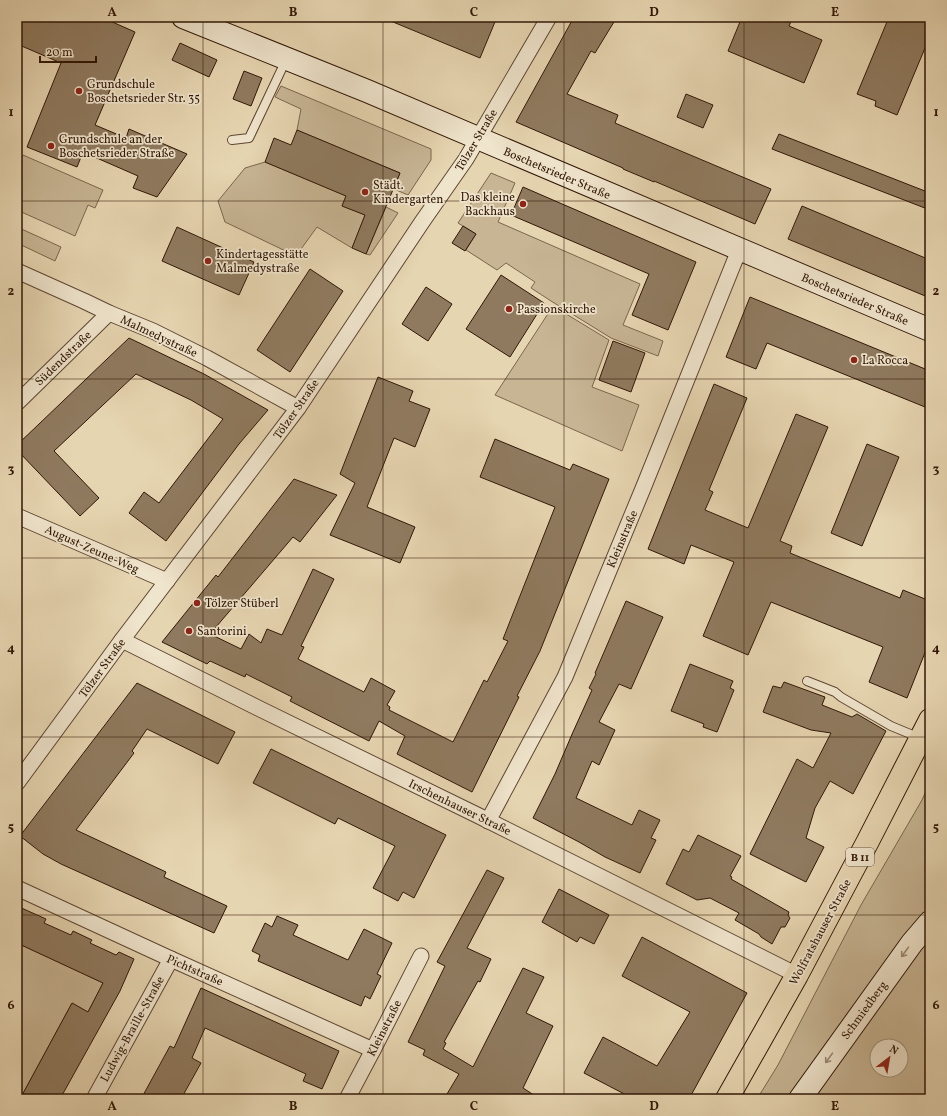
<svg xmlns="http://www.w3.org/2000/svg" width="947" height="1116" viewBox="0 0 947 1116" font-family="Vollkorn,serif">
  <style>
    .green { fill: #c7b594; stroke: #7c664d; fill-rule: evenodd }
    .building { fill: #8f7a5f; stroke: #311706 }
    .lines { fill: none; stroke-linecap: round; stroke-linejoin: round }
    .lane-casing { stroke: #5e4631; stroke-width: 10 }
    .street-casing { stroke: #5e4631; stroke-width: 17 }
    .secondary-casing { stroke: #311706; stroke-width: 24 }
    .primary-casing { stroke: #311706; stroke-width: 24 }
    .lane { stroke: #efe4cc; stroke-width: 8 }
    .street { stroke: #efe4cc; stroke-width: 15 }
    .secondary { stroke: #efe4cc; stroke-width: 22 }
    .primary { stroke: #e6d5b1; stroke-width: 22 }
    .oneway { stroke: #9a8873 }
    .grid { fill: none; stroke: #311706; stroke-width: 1; stroke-opacity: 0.55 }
    .poi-dot { fill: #8f2418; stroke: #efe4cc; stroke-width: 1.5 }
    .labels { text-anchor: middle; stroke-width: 3.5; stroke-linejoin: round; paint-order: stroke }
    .shield { fill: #efe4cc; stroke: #6a5441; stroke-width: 1 }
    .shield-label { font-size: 11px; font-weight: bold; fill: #311706 }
    .poi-label { font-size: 12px; fill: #311706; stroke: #efe4cc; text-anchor: start }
    .street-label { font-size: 12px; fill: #311706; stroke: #efe4cc }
    .neatline { fill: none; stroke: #311706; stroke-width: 1.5 }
    .grid-label { font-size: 13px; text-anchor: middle; font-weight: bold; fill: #311706 }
  </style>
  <rect width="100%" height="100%" fill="#e6d5b1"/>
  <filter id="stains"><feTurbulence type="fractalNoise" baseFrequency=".005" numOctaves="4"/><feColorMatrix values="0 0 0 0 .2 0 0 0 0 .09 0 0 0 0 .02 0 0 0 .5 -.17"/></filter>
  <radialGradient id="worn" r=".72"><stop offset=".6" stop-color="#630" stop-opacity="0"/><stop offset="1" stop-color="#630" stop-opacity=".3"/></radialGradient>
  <g class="green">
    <polygon points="281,86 431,149 431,160 408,195 394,189 400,173 297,130 301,109 275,97"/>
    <polygon points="23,155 103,190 95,208 88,205 75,236 17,210 17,169"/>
    <polygon points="265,162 346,196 342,206 365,215 352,248 317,227 296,256 225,222 218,201 245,168"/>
    <polygon points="491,173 515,183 498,222 640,284 623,325 663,341 658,356 611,338 551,301 531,288 535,282 506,263 497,270 466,250 476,234 458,223"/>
    <polygon points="386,207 398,213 370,255 366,254"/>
    <polygon points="17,227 61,247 55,261 17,243"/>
    <polygon points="553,306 609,340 592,387 639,405 622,451 495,395"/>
    <polygon points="930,782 930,908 892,954 790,1099 757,1099 778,1065 861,905 922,800"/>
    <path d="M930,937V1099H810L919,950ZM877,1046H901V1070H877Z"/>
    <polygon points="17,943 103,983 88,1012 72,1003 20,1099 17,1099"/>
  </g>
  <g class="building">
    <polygon points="17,17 101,17 135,32 95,125 126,138 129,129 187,154 157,197 133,188 138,176 83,152 77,167 27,147 61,63 17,44"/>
    <polygon points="381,17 497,17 480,58"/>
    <polygon points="574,17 617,17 595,53 591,51 567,94 618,115 615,123 669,146 771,189 755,224 654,181 654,182 623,169 623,168 516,122"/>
    <polygon points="742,17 793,17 789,26 822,40 804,83 728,51"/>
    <polygon points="889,17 930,17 930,36 897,115 875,106 876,101 857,94"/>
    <polygon points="180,43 217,60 209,77 172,60"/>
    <polygon points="244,71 262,78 251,106 233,99"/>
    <polygon points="686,94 713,105 703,128 677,117"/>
    <polygon points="297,130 400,173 366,254 352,248 365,215 342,206 346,196 265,162 274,138 291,145"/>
    <polygon points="779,134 930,193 930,210 772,149"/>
    <polygon points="523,187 696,262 668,330 632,315 649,274 511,215"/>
    <polygon points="802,206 930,260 930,298 788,239"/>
    <polygon points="463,226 476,234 465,251 452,243"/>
    <polygon points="177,227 254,262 239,295 162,261"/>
    <polygon points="310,269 343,291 290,372 257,350"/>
    <polygon points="501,275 544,303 510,357 466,329"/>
    <polygon points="426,287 452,304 428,341 402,324"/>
    <polygon points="750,297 930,371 930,409 767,343 756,369 726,357"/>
    <polygon points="129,338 204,374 268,410 239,444 166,541 129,513 144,492 159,503 223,419 191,400 136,374 54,451 99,498 80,516 17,450 17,445"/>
    <polygon points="613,341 645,353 631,392 599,380"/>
    <polygon points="378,377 413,391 409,401 430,409 415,447 394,438 367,507 415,527 400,563 330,535 355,483 340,474"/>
    <polygon points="714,384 747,398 709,490 713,492 705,510 748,528 796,414 828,427 780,541 792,546 790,553 900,598 903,590 930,601 930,640 907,698 869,682 883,647 771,602 748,655 703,636 734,562 691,545 684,564 648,549"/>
    <polygon points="495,439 570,470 573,464 609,479 540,651 517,696 519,697 472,792 397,754 405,736 379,721 369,741 290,701 292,697 246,674 245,677 210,661 207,664 162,642 216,575 218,577 294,479 337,495 300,542 293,537 210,634 241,649 249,634 261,643 267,629 282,635 313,569 334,579 301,646 304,647 298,659 364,692 371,678 395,691 387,705 390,707 389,710 453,742 484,680 487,682 508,641 503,639 555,507 480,477"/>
    <polygon points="867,444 899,457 862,546 831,533"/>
    <polygon points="626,601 663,617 631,689 619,684 599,722 615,730 599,765 592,761 576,798 632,825 639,810 660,820 651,838 656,840 640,873 605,857 579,842 533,818 555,774 573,732 592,690 589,688 596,674 595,673"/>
    <polygon points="690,664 733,681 730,688 734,690 717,732 703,727 704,724 671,711"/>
    <polygon points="784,682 825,697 822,705 852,717 857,714 886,731 853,794 830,781 815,808 806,838 824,847 806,882 750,854 797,759 813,768 831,733 811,730 763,712 773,686 781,688"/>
    <polygon points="137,683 235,732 218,764 147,729 132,751 134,753 76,830 166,872 164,877 227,906 214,933 61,864 43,854 20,836"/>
    <polygon points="271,749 446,835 414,898 403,892 398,901 373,888 395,846 338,818 335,824 253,783"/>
    <polygon points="698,835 741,856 730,876 732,877 731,879 789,912 788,915 790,918 785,927 781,927 772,944 761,937 759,934 735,920 739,913 710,898 697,900 666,884 683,849 689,852"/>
    <polygon points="487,870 504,878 467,948 491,959 480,982 478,981 444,1042 446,1043 443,1049 473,1067 523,968 544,977 526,1013 553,1026 523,1088 540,1099 444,1099 459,1074 423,1055 425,1050 408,1042 445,966 437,962"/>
    <polygon points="559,889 609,915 594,944 580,937 577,942 542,922"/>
    <polygon points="17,906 46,919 44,923 71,935 73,931 92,940 90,943 116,955 119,952 134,959 120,991 60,1099 20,1099 72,1003 88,1012 103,983 17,943"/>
    <polygon points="277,916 298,925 293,935 348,960 364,929 392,943 377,974 381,976 370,999 365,996 361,1006 258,961 260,955 252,951 265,923 272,927"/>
    <polygon points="642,937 747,993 689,1099 634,1099 584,1073 603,1037 657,1066 690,1012 622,976"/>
    <polygon points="201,988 339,1051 322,1089 303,1081 306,1074 205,1028 192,1058 201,1063 181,1099 141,1099 170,1046 174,1048"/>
  </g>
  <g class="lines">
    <g class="lane-casing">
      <g id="lane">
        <polyline points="232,140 249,138 286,60"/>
        <polyline points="807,681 835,692 841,697 891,726 920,738"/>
      </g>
    </g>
    <g class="street-casing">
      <g id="street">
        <polyline points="17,271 84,301 109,313 153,331 207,358 298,408"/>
        <polyline points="17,403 109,313"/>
        <polyline points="17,516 167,581"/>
        <polyline points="122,640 258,708 477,815 797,975"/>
        <polyline points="17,783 122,640 298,408 422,222 466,159 549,17"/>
        <polyline points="488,821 565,677 644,486 739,250"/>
        <polyline points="17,888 171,959 373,1050"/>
        <polyline points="94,1099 171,959"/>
        <polyline points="347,1099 373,1050 421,956"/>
      </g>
    </g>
    <g class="secondary-casing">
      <g id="secondary">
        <polyline points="183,17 367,91 930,330"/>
        <polyline points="800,1099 912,943 930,922"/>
      </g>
    </g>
    <g class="primary-casing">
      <polyline id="primary" points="727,1099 797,975 868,841 930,720"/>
    </g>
    <use href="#lane" class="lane"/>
    <use href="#street" class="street"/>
    <use href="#secondary" class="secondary"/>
    <use href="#primary" class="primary"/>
  </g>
  <defs><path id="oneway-shaft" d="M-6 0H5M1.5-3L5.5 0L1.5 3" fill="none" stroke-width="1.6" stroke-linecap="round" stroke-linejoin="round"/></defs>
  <g class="oneway">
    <use href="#oneway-shaft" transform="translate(905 952) rotate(126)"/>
    <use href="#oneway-shaft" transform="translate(829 1058) rotate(126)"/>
  </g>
  <path class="grid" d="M203,17V1099M383,17V1099M564,17V1099M744,17V1099M17,201H930M17,379H930M17,558H930M17,737H930M17,915H930"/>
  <g class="poi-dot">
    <circle cx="79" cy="91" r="4"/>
    <circle cx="51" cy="146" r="4"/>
    <circle cx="365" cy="192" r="4"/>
    <circle cx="523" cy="204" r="4"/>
    <circle cx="208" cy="261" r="4"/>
    <circle cx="509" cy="309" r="4"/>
    <circle cx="854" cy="360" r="4"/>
    <circle cx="197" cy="603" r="4"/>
    <circle cx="189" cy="631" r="4"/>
  </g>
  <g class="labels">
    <rect class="shield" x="846" y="848" width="28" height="18" rx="3"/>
    <g class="shield-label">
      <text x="860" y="861">B 11</text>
    </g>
    <g class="poi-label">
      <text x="87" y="88">Grundschule<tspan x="87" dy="14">Boschetsrieder Str. 35</tspan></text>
      <text x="59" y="143">Grundschule an der<tspan x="59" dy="14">Boschetsrieder Straße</tspan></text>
      <text x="373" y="189">Städt.<tspan x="373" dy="14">Kindergarten</tspan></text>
      <text x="515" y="201" text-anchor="end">Das kleine<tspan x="515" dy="14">Backhaus</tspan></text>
      <text x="216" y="258">Kindertagesstätte<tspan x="216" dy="14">Malmedystraße</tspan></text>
      <text x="517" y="313">Passionskirche</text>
      <text x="862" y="364">La Rocca</text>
      <text x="205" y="607">Tölzer Stüberl</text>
      <text x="197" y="635">Santorini</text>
    </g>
    <g class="street-label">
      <text transform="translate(476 140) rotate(-59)" y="4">Tölzer Straße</text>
      <text transform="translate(557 173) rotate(23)" y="4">Boschetsrieder Straße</text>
      <text transform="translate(855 299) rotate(23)" y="4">Boschetsrieder Straße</text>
      <text transform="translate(159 336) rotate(25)" y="4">Malmedystraße</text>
      <text transform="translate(63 358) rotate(-44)" y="4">Südendstraße</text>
      <text transform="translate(296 409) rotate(-55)" y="4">Tölzer Straße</text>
      <text transform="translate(622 539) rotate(-67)" y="4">Kleinstraße</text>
      <text transform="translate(92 549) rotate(24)" y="4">August-Zeune-Weg</text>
      <text transform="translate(102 668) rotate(-54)" y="4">Tölzer Straße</text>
      <text transform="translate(460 807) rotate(26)" y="4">Irschenhauser Straße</text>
      <text transform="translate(820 932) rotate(-62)" y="4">Wolfratshauser Straße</text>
      <text transform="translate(195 970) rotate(24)" y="4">Pichtstraße</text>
      <text transform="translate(864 1010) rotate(-54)" y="4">Schmiedberg</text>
      <text transform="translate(384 1028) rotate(-63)" y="4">Kleinstraße</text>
      <text transform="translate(132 1029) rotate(-61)" y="4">Ludwig-Braille-Straße</text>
    </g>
  </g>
  <rect width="947" height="1116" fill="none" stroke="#e6d5b1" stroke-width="44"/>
  <g transform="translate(889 1058) rotate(31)"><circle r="19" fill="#efe4cc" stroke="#a3927d"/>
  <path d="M0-3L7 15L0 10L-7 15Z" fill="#8f2418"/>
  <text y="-6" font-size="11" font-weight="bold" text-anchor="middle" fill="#311706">N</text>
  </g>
  <path d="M40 56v6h56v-6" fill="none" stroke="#311706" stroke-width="2"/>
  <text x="46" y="56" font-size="12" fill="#311706" stroke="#efe4cc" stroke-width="3" paint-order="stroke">20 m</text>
  <rect x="22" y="22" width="903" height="1072" class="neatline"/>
  <g class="grid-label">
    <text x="112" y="16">A</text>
    <text x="293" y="16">B</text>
    <text x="474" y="16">C</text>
    <text x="654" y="16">D</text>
    <text x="835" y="16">E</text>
    <text x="11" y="116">1</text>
    <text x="936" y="116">1</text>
    <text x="11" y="295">2</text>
    <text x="936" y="295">2</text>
    <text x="11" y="473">3</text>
    <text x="936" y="473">3</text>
    <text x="11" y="652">4</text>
    <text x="936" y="652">4</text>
    <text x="11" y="831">5</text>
    <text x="936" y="831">5</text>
    <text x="11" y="1009">6</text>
    <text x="936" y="1009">6</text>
    <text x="112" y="1110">A</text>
    <text x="293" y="1110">B</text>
    <text x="474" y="1110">C</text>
    <text x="654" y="1110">D</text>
    <text x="835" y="1110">E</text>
  </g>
  <rect width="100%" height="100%" filter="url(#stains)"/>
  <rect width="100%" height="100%" fill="url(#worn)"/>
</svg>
